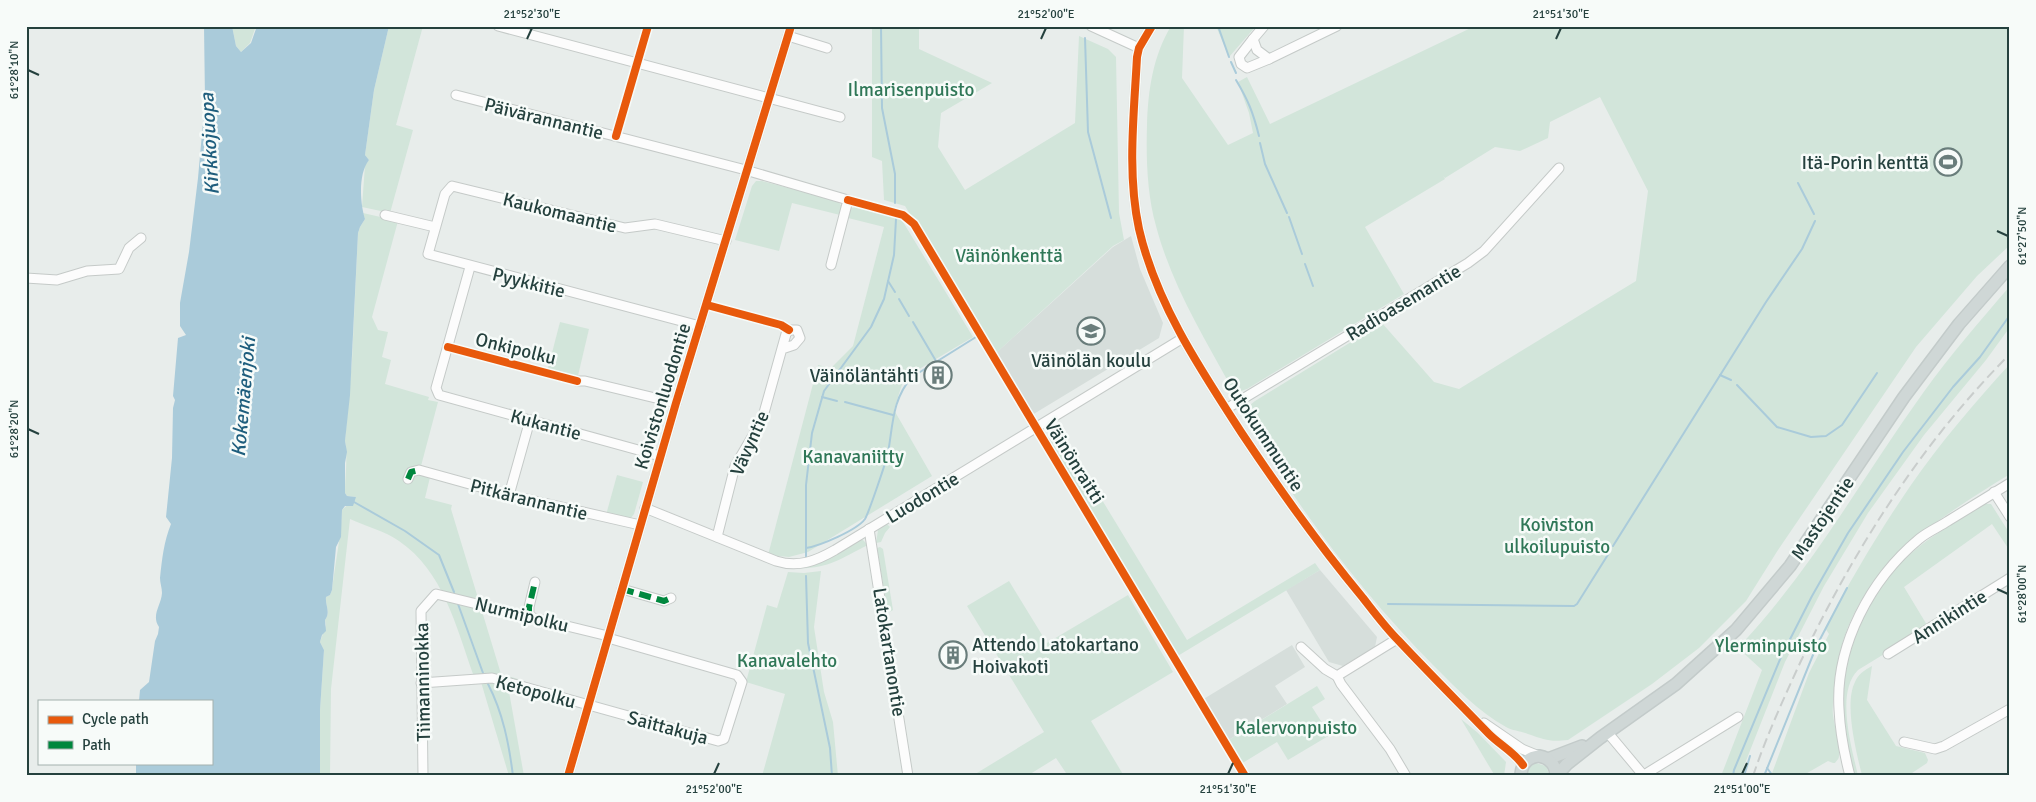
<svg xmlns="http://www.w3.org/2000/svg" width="2036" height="802" viewBox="0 0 2036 802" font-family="Signika,sans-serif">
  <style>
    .built { fill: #d6dedb }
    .green { fill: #d2e5da }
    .water { fill: #aacbda }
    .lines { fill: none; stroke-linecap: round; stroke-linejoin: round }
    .stream { stroke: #aacbda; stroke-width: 2 }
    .minor-casing { stroke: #c5cac8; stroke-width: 11 }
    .major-casing { stroke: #c3cbca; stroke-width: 14 }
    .minor { stroke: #fcfcfc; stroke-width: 9 }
    .major { stroke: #cfd7d6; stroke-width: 11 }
    .rail { stroke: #c9cdcc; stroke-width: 2; stroke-dasharray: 10 5; stroke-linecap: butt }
    .quiet { stroke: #00873e; stroke-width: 6; stroke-dasharray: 12 6; stroke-linecap: butt }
    .cycleway-casing { stroke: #f7fbf9; stroke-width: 11 }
    .cycleway { stroke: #e8590c; stroke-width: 8 }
    .ticks { fill: none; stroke: #25413e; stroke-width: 2 }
    .labels { text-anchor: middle; stroke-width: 5; stroke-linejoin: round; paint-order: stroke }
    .park-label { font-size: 19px; fill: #2f7757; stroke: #f7fbf9 }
    .street-label { font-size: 19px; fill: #25413e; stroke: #f7fbf9 }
    .poi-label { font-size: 19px; fill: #25413e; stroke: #f7fbf9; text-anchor: end }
    .water-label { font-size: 20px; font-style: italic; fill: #1f5e7d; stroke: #f7fbf9 }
    .neatline { fill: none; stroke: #25413e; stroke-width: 2 }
    .ticks-label { font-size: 12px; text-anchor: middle; fill: #25413e }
  </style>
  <rect width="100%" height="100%" fill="#e8edeb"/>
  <g class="built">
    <polygon points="1131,236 1140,269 1163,323 1159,338 1032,415 996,353 1113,247"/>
    <polygon points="1320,570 1377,637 1375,647 1343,666 1329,662 1286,590"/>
    <polygon points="1292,645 1305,667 1275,686 1287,704 1227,741 1202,700"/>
  </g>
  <g class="green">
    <polygon points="232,26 256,26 250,43 241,52 236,46"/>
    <polygon points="389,26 423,26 396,125 413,130 390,213 362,207 365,165 369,160 365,155 374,90"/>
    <polygon points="870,26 919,26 919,49 992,83 941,113 938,147 965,190 1075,123 1079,36 1108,49 1116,57 1119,213 1124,240 1113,246 996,353 905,206 884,200 882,161 872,157 872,27"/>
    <path d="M1171,26H1184L1182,78L1228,145L1253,133L1249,113L1238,82L1247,77L1270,124L1475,26H2010V245L1977,276L1916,347L1778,550L1746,601L1699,648L1652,684L1568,740C1550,742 1545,740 1528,734C1521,731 1513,731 1506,727C1479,712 1456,688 1434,666C1361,592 1296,506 1243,416L1245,409L1255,401L1382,323L1434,382L1459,389L1636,281L1648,191L1600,97L1550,122L1548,138L1520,151L1495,147L1445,178L1443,176L1445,179L1365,227L1404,294L1247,389L1238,392L1230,385C1202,334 1171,283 1156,226C1147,194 1146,158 1147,125C1148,90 1153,56 1171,26Z"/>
    <polygon points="1216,26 1256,26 1229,57"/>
    <polygon points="756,181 762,181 838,201 842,207 840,215 792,203 779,251 735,240 752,186"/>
    <polygon points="857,206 900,217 973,337 904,378 894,410 932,476 808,552 789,557 768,555 818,365 831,368 853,346 884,227 848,218 850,209"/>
    <path d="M363,213L398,221L372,317L378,330L388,332L382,357L391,360L385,384L429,397L428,400L438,402L421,466L432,469L425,498L452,505L451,509L501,674L518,679L516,688L508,686L524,776H509L481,682L473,674C456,626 443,571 399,541C385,531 365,526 350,519L331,689L330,776H320V710L324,650L320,642L326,625L325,620C331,612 325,605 326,597L330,595L332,590C335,563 341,537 342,510L356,497L347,496L345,493C345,476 348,458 345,441L352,360L358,233L360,227L365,219Z"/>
    <path d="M2010,286V327L1986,360L1924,435L1868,513L1824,586L1785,662L1740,776H1721L1762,670L1738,648C1811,571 1862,478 1923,393C1950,355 1980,321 2010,286Z"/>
    <polygon points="560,322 589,329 577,380 547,372"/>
    <path d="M2010,364V474C1927,525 1844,577 1835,684C1834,694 1832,705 1833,715C1834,724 1841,748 1839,756C1839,759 1837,760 1835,763H1833L1828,761L1802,776H1771L1809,673L1829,634L1825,628C1851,579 1880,530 1911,485C1941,442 1975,402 2010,364Z"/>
    <polygon points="1059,429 1187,640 1315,563 1320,570 1176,657 1046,438"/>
    <polygon points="617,475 643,482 634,514 630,519 606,515"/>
    <path d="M1985,504H1991L2010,534V551L1992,524L1904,587L1927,625L1925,629L1858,670C1835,693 1852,748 1858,776H1854C1848,752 1842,729 1842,704C1843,646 1870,587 1915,550C1937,532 1962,518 1985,504Z"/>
    <polygon points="887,524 890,527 885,533 881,542 876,543 878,530"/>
    <path d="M857,540H863L868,545C837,560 828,570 791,568L815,565Z"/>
    <polygon points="880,547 883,549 893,610 888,613 877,548"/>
    <polygon points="821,571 814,627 824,692 833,722 838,776 762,776 785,694 746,682 767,605 777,608 788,572 804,573"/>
    <polygon points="1009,581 1047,643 1128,595 1173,672 1091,721 1124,776 1068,776 1056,758 1027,776 972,776 1044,732 967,606"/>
    <path d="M1872,666L1867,700L1896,746L1925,753L1928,760L1927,763L1912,773V776L1862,775C1856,752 1844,703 1855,682C1858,674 1865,670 1872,666Z"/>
    <polygon points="1317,686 1325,699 1312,707 1330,735 1288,760 1277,742 1241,764 1227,741"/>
    <polygon points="1461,719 1478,733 1506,762 1504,776 1495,776"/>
    <polygon points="1536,763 1546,766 1550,776 1526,776 1529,767"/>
  </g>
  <path class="water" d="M204,26H232L236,46L241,52L251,43L257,26H389L374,90L365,155L369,160C358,174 360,203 365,219L360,227L358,233L350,395L345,441L347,452L345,463V493L347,496L356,497L353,506H345L342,510L341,537L336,547L332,590L330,595L326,597C325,605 331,612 325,620L326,631L322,635L320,642L324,650L320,710V776H136V763H211V701H139L140,690L149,682L155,641L158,634L159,627C151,615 161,606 162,593C162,588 160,583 160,578C162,559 164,541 171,524L166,517L172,458L173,408L175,400L173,396L178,338L186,335L180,326V303L189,252L198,178L205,100Z"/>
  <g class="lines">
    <g class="stream">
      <polyline points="881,26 882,108 895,174 895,203"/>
      <polyline points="1218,26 1229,57"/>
      <polyline points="1085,38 1088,132 1111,218"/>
      <polyline points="1231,62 1236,73"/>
      <path d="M1236,80C1248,100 1253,112 1259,136"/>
      <polyline points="1260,143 1265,164 1287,213"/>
      <polyline points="1798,183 1814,214"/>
      <polyline points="1289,217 1302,254"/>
      <polyline points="1305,264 1313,286"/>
      <polyline points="888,281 895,292"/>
      <polyline points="899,299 909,316"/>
      <polyline points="913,322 936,361"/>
      <polyline points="1720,375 1731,380"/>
      <polyline points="1737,385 1777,427 1811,437 1826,436 1842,425 1877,373"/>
      <polyline points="822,397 837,401"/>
      <polyline points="845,402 893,415"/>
      <polyline points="354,502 405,531 439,555 454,592"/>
      <polyline points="1613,546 1766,302 1802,249 1815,221"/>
      <path d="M806,548C820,546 857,530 865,519C869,512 886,462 888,453C893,425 892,399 912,377L976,337"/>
      <polyline points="806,557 806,485 812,433 824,391 871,327 884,299 894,255 896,219"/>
      <polyline points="806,576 808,643 830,748 832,776"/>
      <polyline points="458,604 483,673"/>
      <polyline points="1388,604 1574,606 1577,604 1609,553"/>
      <path d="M488,684C503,713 509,744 513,776"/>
      <polyline points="1767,768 1773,776"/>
      <polyline points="1733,776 1734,770 1781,657 1812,596 1848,533 1903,452 1953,387 1980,357 2010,315"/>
      <polyline points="1744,776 1750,756"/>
      <polyline points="1764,776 1817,645 1847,588"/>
    </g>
    <g class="minor-casing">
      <g id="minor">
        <polyline points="498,26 840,117"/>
        <polyline points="1091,26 1139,48"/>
        <path d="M1152,26L1139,48L1137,57C1134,114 1127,173 1139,229C1156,303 1200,369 1241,432C1279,489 1319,545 1363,598C1374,612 1385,627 1398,640C1428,672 1459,703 1489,734C1500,745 1514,752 1523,765"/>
        <polyline points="1264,26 1253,39 1257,50 1269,59"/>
        <polyline points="788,36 827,48"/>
        <polyline points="1253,39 1239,57 1241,64 1247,68 1269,59 1337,26"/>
        <polyline points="456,95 742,169 848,200 831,265"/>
        <polyline points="385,215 435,227"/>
        <polyline points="470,267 436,388 439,395 660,456"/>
        <polyline points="26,278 57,280 87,271 119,269 129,248 141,238"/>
        <polyline points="700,326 428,254 445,194 452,186 625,228 655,224 726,241"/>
        <polyline points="577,381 585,381 676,403"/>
        <polyline points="1226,409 1468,263 1484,251 1559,168"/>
        <polyline points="408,479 411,472 419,470 509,495 640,525"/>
        <polyline points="1994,492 2010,517"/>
        <polyline points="509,495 530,420"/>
        <path d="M645,508L776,561C798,568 816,561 835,550L1183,338"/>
        <polyline points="869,529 908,776"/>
        <polyline points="717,537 735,466 762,420 786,334 789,330 797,330 800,338 794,345 782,349"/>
        <polyline points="622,589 664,601 671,598"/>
        <polyline points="529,616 529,607 535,582"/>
        <polyline points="1301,647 1325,669 1337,676 1397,639"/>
        <polyline points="1888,654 2010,578"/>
        <polyline points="1337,676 1341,684 1390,749 1406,776"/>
        <polyline points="421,683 492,678 718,741 724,739 742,682 737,675 608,638"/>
        <polyline points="1484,723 1522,749 1539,756"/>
        <polyline points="1608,733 1644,776"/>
        <polyline points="1904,742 1935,749 1944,746 2010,709"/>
        <polyline points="1644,775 1738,717"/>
        <polyline points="423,776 421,611 436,594 608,636"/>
        <polyline points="568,776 676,403 791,26"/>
        <path d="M1850,776C1844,753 1840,732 1839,709C1835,645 1871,579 1919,539C1927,532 1939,527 1948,521C1969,508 1989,496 2010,483"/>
      </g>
    </g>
    <g class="major-casing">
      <g id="major">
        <polyline points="1548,759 1582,746"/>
        <polyline points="1557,775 1567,764 1600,738 1676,684 1736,630 1790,566 1904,397 1959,324 2010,266"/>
        <path d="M1521,776C1521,764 1528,757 1539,756C1550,758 1556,765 1556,776"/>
      </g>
    </g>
    <use href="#minor" class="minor"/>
    <use href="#major" class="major"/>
    <path class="rail" d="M1753,776C1766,737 1783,700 1800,663C1853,551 1922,442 2010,354"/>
    <g class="quiet">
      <polyline points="408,479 411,472 419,470"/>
      <polyline points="622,589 664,601 671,598"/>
      <polyline points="529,616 529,607 535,582"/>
    </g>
    <g class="cycleway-casing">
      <g id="cycleway">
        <path d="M1152,26L1139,48L1137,57C1134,114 1127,173 1139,229C1156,303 1200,369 1241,432C1279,489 1319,545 1363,598C1374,612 1385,627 1398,640C1428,672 1459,703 1489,734C1500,745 1514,752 1523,765"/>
        <polyline points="616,136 648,26"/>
        <polyline points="848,200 903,215 914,224 1245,776"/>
        <polyline points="707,305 781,325 789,330"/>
        <polyline points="448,347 577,381"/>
        <polyline points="568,776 676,403 791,26"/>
      </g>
    </g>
    <use href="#cycleway" class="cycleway"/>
  </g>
  <path class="ticks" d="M527,39L532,28M1041,39L1046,28M1556,39L1561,28M28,70L39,75M1997,231L2008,236M28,429L39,434M1997,589L2008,594M714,774L719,763M1228,774L1233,763M1742,774L1747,763"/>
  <defs>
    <g id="stadium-ring" transform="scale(1.4375)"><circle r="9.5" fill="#f7fbf9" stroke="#697d7b" stroke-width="1.5"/><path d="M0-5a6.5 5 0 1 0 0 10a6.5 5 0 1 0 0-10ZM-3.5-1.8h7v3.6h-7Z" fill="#697d7b"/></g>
    <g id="school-ring" transform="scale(1.4375)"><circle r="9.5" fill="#f7fbf9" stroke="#697d7b" stroke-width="1.5"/><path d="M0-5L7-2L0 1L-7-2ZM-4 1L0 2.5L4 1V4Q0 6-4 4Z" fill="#697d7b"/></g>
    <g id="building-ring" transform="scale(1.4375)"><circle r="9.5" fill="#f7fbf9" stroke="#697d7b" stroke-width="1.5"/><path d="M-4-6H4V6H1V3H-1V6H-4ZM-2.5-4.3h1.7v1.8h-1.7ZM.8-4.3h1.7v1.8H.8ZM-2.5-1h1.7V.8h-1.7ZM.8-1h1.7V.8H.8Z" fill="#697d7b"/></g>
  </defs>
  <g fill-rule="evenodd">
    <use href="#stadium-ring" x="1948" y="162"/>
    <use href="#school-ring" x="1091" y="331"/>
    <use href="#building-ring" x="938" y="375"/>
    <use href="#building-ring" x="953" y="655"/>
  </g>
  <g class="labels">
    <g class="park-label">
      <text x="911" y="96">Ilmarisenpuisto</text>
      <text x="1009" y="262">Väinönkenttä</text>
      <text x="853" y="463">Kanavaniitty</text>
      <text x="1557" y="531">Koiviston<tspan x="1557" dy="22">ulkoilupuisto</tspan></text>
      <text x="1771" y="652">Ylerminpuisto</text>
      <text x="787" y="667">Kanavalehto</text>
      <text x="1296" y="734">Kalervonpuisto</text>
    </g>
    <g class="street-label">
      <text transform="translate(544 118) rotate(14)" y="7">Päivärannantie</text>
      <text transform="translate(560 212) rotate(14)" y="7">Kaukomaantie</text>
      <text transform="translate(529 282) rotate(14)" y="7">Pyykkitie</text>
      <text transform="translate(1403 302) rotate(-31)" y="7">Radioasemantie</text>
      <text transform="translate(516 348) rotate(14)" y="7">Onkipolku</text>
      <text transform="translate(662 396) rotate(-73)" y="7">Koivistonluodontie</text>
      <text transform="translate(546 424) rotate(15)" y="7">Kukantie</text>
      <text transform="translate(1264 434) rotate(57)" y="7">Outokummuntie</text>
      <text transform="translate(749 443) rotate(-66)" y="7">Vävyntie</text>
      <text transform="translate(1075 461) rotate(58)" y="7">Väinönraitti</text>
      <text transform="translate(922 497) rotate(-31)" y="7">Luodontie</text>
      <text transform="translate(529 499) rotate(14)" y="7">Pitkärannantie</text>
      <text transform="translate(1822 518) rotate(-56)" y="7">Mastojentie</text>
      <text transform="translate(522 614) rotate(14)" y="7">Nurmipolku</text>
      <text transform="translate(1949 616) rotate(-32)" y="7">Annikintie</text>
      <text transform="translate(890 652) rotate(81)" y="7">Latokartanontie</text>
      <text transform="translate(422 682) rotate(-91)" y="7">Tiimanninokka</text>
      <text transform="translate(536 691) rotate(15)" y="7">Ketopolku</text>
      <text transform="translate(668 727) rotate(15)" y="7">Saittakuja</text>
    </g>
    <g class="poi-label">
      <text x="1929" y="169">Itä-Porin kenttä</text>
      <text x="1091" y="367" text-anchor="middle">Väinölän koulu</text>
      <text x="919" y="382">Väinöläntähti</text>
      <text x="972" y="651" text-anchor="start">Attendo Latokartano<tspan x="972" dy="22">Hoivakoti</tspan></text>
    </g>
    <g class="water-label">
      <text transform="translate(209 144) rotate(-93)" y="7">Kirkkojuopa</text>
      <text transform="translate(243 397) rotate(-85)" y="7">Kokemäenjoki</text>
    </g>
  </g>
  <rect width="2036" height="802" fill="none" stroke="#f7fbf9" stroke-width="55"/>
  <rect x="38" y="700" width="175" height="65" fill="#f7fbf9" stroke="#a3b1ae"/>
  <rect x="48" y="716" width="25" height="8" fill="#e8590c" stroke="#a3b1ae"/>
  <text x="82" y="724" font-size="15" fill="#25413e">Cycle path</text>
  <rect x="48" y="741" width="25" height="8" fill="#00873e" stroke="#a3b1ae"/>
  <text x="82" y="750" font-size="15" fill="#25413e">Path</text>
  <rect x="28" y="28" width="1980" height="746" class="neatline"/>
  <g class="ticks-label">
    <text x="532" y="18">21°52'30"E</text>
    <text x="1046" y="18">21°52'00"E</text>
    <text x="1561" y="18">21°51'30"E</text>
    <text transform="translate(14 70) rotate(-90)" y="4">61°28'10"N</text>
    <text transform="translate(2022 236) rotate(-90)" y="4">61°27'50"N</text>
    <text transform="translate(14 429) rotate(-90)" y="4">61°28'20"N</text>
    <text transform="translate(2022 594) rotate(-90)" y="4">61°28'00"N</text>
    <text x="714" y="793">21°52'00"E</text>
    <text x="1228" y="793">21°51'30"E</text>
    <text x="1742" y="793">21°51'00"E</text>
  </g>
</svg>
